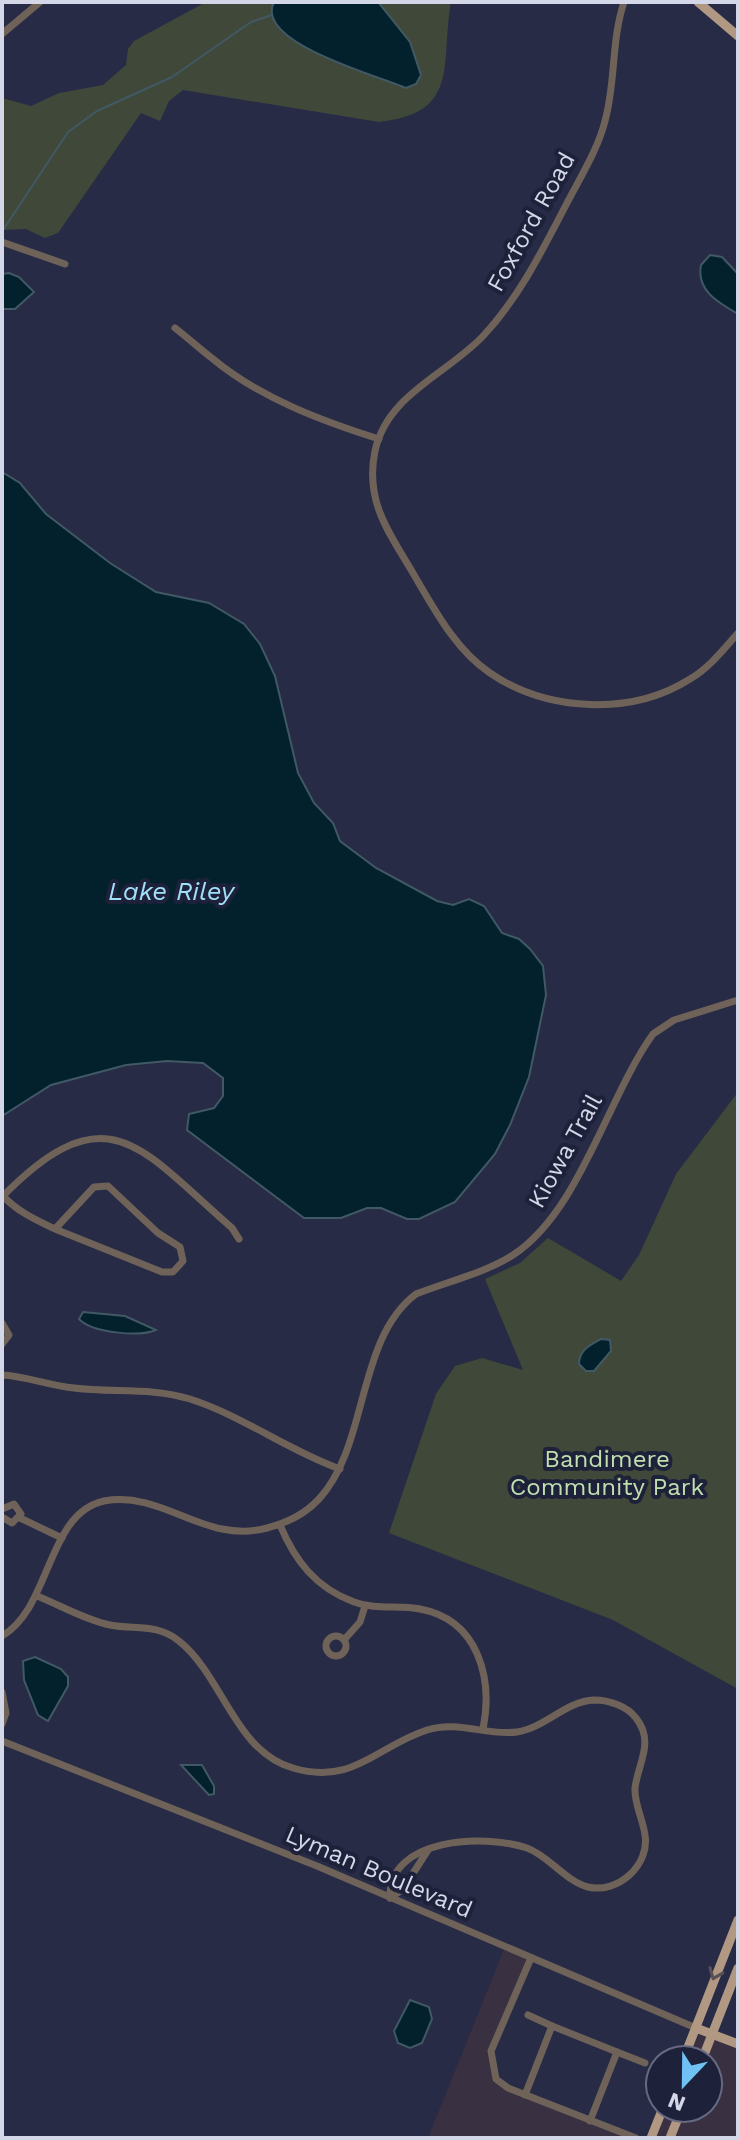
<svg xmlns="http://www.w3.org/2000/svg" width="740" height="2140" viewBox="0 0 740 2140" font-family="'Work Sans',sans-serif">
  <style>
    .commercial { fill: #393141 }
    .green { fill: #404939 }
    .water { fill: #02212d; stroke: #415865; stroke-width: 2 }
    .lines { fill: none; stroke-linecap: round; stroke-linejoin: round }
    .stream { stroke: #415865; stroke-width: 2 }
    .minor { stroke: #6f6359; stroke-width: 7 }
    .major { stroke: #b09883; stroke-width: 9 }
    .oneway { stroke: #585157 }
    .labels { text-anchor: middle; stroke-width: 8; stroke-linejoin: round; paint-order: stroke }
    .street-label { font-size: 24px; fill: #d4d7e8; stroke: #1e213a }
    .park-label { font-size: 24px; fill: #c1dfae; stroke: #1e213a }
    .water-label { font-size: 26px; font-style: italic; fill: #a1dff9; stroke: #1e213a }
  </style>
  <rect width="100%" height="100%" fill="#272b45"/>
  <polygon class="commercial" points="505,1947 738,2044 738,2138 651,2138 663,2108 708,2108 708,2060 683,2060 695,2028 531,1959 490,2058 502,2086 636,2138 428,2138"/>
  <g class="green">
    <path d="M206,2H451C440,65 461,113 379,122L183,90L169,101L160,121L141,113L58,233L45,238L26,229L2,230V98L31,106L59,93L103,85L126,65L128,49L134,41Z"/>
    <polygon points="738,1092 738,1689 613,1620 389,1533 436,1394 455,1366 482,1358 523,1370 485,1279 520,1263 548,1238 621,1281 639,1255 676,1174"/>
  </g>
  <g class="water">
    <path d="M274,2H378L410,42L421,75L416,84L406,88C382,77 253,43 274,2Z"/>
    <path d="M710,255L722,257L738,274V314C719,303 696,291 701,265Z"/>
    <polygon points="9,273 19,277 34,292 15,309 2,309 2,274"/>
    <polygon points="2,472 20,483 46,514 110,563 156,592 209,603 244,624 260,644 275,676 298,773 314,803 333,823 340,841 376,868 437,901 453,905 469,899 484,906 502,933 519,939 530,949 543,966 546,995 529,1077 510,1125 495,1154 455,1202 419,1219 407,1219 381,1208 367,1208 341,1218 304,1218 187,1130 189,1114 214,1108 223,1096 223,1078 203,1063 167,1061 126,1065 51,1085 2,1116"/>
    <path d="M83,1312L125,1316L156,1330C140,1337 92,1333 79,1319Z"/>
    <path d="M601,1339L610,1340L611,1351L594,1371H586L579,1364C579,1350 590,1345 601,1339Z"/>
    <polygon points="35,1657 61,1669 68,1677 68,1686 48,1721 38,1715 24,1680 23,1661"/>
    <polygon points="181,1765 202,1765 214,1786 214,1794 209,1795"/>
    <polygon points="410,2000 429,2007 432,2019 422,2043 410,2048 398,2043 394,2031"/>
  </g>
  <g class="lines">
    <polyline class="stream" points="3,230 68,132 97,111 172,77 251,22 272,15"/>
    <g class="minor">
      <path d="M624,2C611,41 616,81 605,121C598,149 581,176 567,203C543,249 520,296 484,335C448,374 387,394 375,451C365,499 387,530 410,568C432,605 454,649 490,673C547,712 632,716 690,679C710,667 723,650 738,633"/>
      <polyline points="2,34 40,2"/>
      <polyline points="2,242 65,264"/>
      <path d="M175,328C188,338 200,349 213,359C260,398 322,421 379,439"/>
      <path d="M3,1196C18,1212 36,1220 55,1229L162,1272H173L183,1261L180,1247L158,1233L108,1186L94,1187L55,1229"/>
      <path d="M2,1197C108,1089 141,1149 232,1228L239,1239"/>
      <polyline points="2,1323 9,1335 2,1344"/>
      <path d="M2,1375C26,1376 50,1386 74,1388C113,1393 151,1387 190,1399C243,1416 287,1450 340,1469"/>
      <polyline points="2,1509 14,1504 21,1514 12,1523 2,1517"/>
      <polyline points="20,1518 62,1538"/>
      <path d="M280,1525C295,1561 316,1588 354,1602C375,1610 398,1605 420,1609C479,1620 493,1679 483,1729"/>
      <path d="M37,1596C60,1605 85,1620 110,1625C134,1630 157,1623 179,1641C223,1676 235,1752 293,1768C353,1786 377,1746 427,1730C458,1720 486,1736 517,1732C545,1728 566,1701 594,1700C609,1700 627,1706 636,1718C655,1742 638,1763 635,1788C634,1804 643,1819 645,1835C650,1865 618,1894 588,1887C565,1881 549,1856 527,1848C485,1834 388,1837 390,1898"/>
      <path d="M2,1636C51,1608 47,1513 104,1501C164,1490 205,1545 267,1528C287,1523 305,1514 319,1499C369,1445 356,1339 416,1294C446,1282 485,1273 513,1255C580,1211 607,1098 653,1034L674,1020L738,1000"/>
      <circle cx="336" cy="1646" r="10"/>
      <polyline points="344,1640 360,1622 365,1606"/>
      <polyline points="2,1692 6,1713 2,1724"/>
      <polyline points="2,1741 317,1866 696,2028"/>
      <polyline points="390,1898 403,1889 428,1850"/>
      <polyline points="531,1958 491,2051 496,2079 508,2088 636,2138"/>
      <polyline points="528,2015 552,2026"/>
      <polyline points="617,2052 645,2063"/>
      <polyline points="525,2095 552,2026 617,2052 590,2121"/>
    </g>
    <g class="major">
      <polyline points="698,2 738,36"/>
      <polyline points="696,2028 738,2044"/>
      <polyline points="683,2060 738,1920"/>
      <polyline points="702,2060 738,1968"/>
      <polyline points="651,2138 663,2108"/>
      <polyline points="670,2138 682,2108"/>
    </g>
  </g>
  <defs><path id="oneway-chevron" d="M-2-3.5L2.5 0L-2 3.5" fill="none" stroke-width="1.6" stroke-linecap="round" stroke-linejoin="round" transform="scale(2)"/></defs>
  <use class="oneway" href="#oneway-chevron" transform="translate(715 1974) rotate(112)"/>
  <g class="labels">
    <g class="street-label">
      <text transform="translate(531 222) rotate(-61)" y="8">Foxford Road</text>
      <text transform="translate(565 1151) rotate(-61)" y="8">Kiowa Trail</text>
      <text transform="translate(379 1872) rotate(23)" y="8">Lyman Boulevard</text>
    </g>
    <g class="park-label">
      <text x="607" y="1467">Bandimere<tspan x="607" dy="28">Community Park</tspan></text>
    </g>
    <g class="water-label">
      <text x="171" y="900">Lake Riley</text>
    </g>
  </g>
  <rect width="740" height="2140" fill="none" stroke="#d4d7e8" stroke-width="8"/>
  <g transform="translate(684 2084) rotate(202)"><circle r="38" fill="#1e213a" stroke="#676a80" stroke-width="2"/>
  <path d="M0-6L14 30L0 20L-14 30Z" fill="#70c1f4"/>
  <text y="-12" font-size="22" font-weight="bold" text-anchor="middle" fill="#d4d7e8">N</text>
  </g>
</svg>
